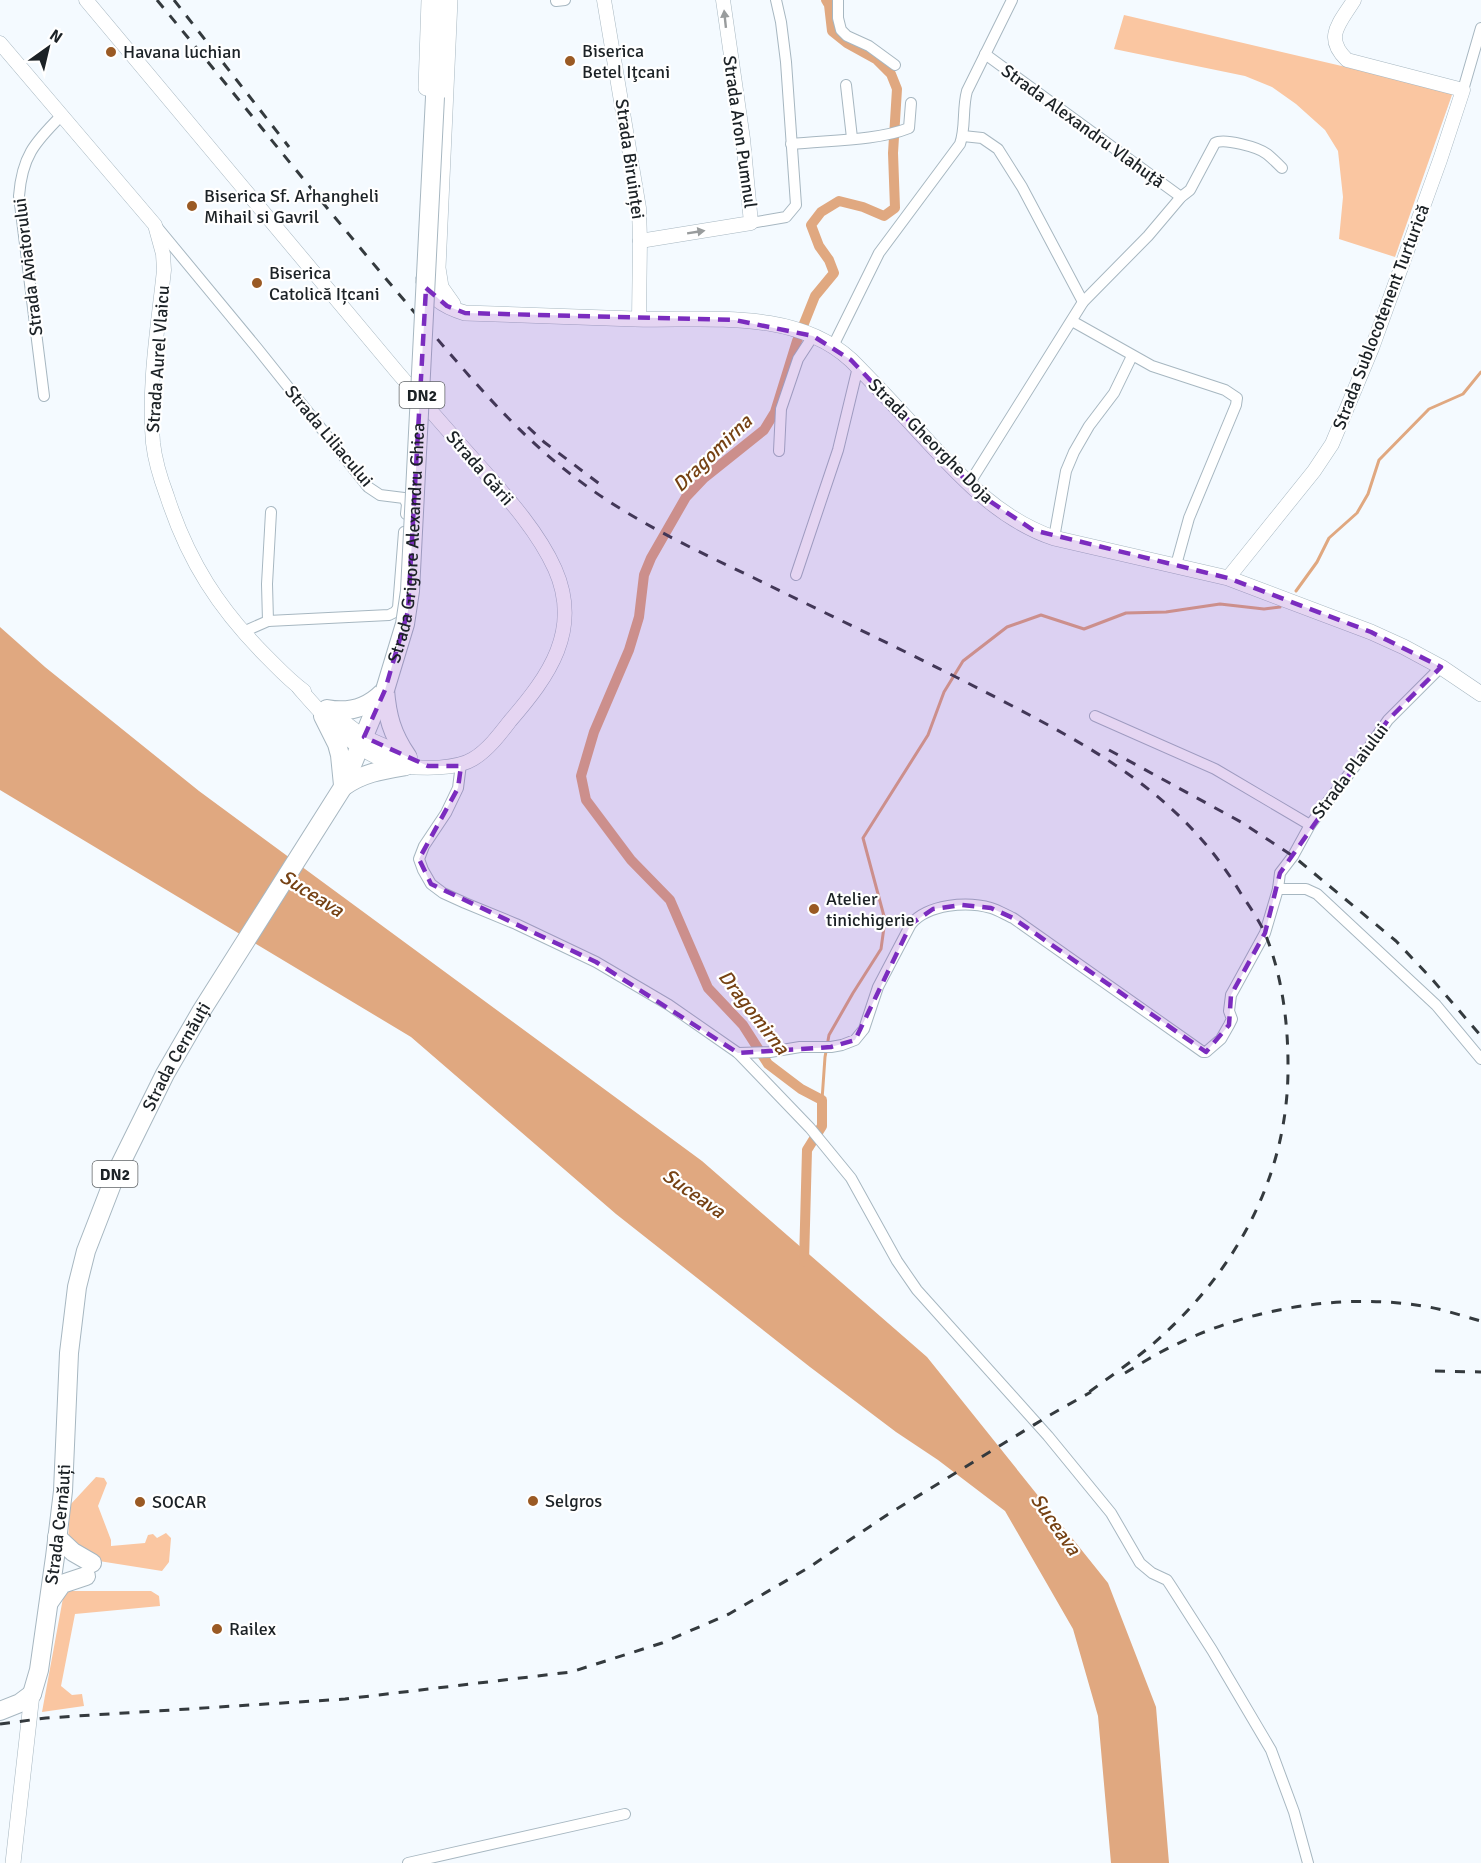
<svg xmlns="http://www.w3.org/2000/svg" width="1481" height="1863" viewBox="0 0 1481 1863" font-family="Signika,sans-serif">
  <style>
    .green { fill: #fac6a1 }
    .water { fill: #e0a880 }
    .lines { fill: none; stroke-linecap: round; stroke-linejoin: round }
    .stream { stroke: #e0a880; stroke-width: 3 }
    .canal { stroke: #e0a880; stroke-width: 10 }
    .minor-casing { stroke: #a7b7c1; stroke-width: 12 }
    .tertiary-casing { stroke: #a7b7c1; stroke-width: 15 }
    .secondary-casing { stroke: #a7b7c1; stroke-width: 16 }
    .primary-casing { stroke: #a7b7c1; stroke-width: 20 }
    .minor { stroke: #fff; stroke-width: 10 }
    .tertiary { stroke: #fff; stroke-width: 14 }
    .secondary { stroke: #fff; stroke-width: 15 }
    .primary { stroke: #fff; stroke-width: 18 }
    .rail { stroke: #343a3e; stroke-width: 3; stroke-dasharray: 10 10; stroke-linecap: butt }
    .primary-bridge-casing { stroke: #a7b7c1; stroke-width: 20; stroke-linecap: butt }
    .primary-bridge { stroke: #fff; stroke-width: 18 }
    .oneway { fill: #999c9d }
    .marked { fill: #7b2cbf; fill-opacity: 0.2; stroke: #7b2cbf; stroke-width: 4.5; stroke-dasharray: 12 8; stroke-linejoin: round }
    .poi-dot { fill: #9a5a24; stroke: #fff; stroke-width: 2 }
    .labels { text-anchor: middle; stroke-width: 4.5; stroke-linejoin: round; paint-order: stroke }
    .shield { fill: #fff; stroke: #606467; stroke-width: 1.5 }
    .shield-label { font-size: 16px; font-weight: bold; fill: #1c2226 }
    .poi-label { font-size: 18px; fill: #1c2226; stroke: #fff; text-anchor: start }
    .street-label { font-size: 18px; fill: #1c2226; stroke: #fff }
    .water-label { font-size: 20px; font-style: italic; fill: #764214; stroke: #fff }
  </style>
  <rect width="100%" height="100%" fill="#f4faff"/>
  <g class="green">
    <polygon points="1124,15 1453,92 1395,257 1339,239 1343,197 1338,151 1325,130 1296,104 1272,87 1245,76 1114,49"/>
    <polygon points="96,1477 104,1478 107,1483 98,1506 111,1540 111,1546 145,1543 148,1535 153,1534 157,1538 166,1533 171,1538 169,1562 162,1571 99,1561 68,1542 70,1505"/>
    <polygon points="70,1591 151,1591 159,1596 160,1606 75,1614 61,1686 72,1695 82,1694 84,1706 42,1712 63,1598 65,1594"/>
  </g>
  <polygon class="water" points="0,627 45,667 199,791 702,1161 927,1357 1108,1583 1156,1707 1169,1863 1111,1863 1098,1716 1073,1629 1005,1511 938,1460 896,1432 810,1367 616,1214 411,1037 0,790"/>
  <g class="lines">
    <g class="stream">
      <polyline points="1296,591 1317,562 1329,538 1357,513 1368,494 1379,460 1429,409 1463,394 1481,372"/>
      <polyline points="822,1100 825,1057 829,1035 853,993 881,949 885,920 863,838 928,735 944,692 963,661 1007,627 1041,615 1084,629 1126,613 1166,612 1220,604 1264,609 1280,607"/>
    </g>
    <polyline class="canal" points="804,1262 807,1150 822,1126 822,1100 801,1089 768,1064 743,1025 708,988 670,900 631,860 586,800 581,776 594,732 629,650 639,617 644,575 651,558 686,497 704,478 764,430 775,412 797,341 815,296 834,273 829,260 819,246 811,225 821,212 839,201 863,207 884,216 895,208 893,153 897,89 891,74 876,59 847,43 832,31 829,5 826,0"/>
    <g class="minor-casing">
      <g id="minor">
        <polyline points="838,0 838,18 841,30 847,36 869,46 895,65"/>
        <polyline points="556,1 565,0"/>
        <polyline points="985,54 1181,197"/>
        <polyline points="846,85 852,138"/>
        <polyline points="1463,90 1481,28"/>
        <polyline points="963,136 982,138 998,149 1022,187 1083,302"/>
        <path d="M791,144C827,140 877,141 909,128L911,103"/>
        <polyline points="751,223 786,217 796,205 786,62 781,22 776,0"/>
        <polyline points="157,227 257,348 368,487 380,495 404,498 407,504 406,514"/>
        <polyline points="1072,321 1152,366 1225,390 1237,398 1236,405 1189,518 1176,565"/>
        <path d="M833,346L879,253L960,144C966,127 962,109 967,91L1012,0"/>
        <path d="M44,396L19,196C22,157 34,143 61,116"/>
        <polyline points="779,451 781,409 798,359 813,336"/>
        <path d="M969,484L1083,302L1148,236L1181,197L1190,190L1215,143C1224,138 1258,147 1267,154C1272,158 1277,163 1282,168"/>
        <polyline points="1054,538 1066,471 1074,452 1089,426 1114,393 1132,356"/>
        <polyline points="796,575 838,450 858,367"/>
        <polyline points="268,621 267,584 271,512"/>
        <polyline points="243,632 268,621 389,615 395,612 398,608 404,532"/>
        <polyline points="1095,716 1215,769 1310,825"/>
        <polyline points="461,764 458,788 446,813 424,846 419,859 423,870 431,884 443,893 465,903 516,924 596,962 669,1005 738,1053 810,1128 851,1178 897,1261 917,1290 1048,1436 1111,1513 1140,1563 1152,1573 1167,1580 1171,1586 1212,1650 1271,1750 1294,1812 1308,1863"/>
        <polyline points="1278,889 1306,889 1317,894 1436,1005 1481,1059"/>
        <path d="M738,1053L770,1052L800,1047H831L842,1045L855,1040L864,1029L878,987L911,924C928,904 967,901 991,908C998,910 1006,915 1013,918L1203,1052H1206L1221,1039L1229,1025L1232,1019L1229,1011L1231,995L1265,933L1278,889L1280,873L1293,856L1310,825L1365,753L1388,720L1441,667"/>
        <polyline points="408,1863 625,1814"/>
      </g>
    </g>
    <g class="tertiary-casing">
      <g id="tertiary">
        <path d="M86,0C191,124 293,249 398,373C423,402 449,432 475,461C504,494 537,529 555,569C582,630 549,676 510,721C500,734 488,750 473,759C457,769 423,769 405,766C359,759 327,720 299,688"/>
        <polyline points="604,0 639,208 640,241 639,319"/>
        <path d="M0,43L155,225L163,254L164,270C158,327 148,386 153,443C155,461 161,480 167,496C188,561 219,609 267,657C279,669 290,681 304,691"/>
        <polyline points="640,241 751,223 743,139 723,0"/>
        <path d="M1228,578L1314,471L1332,444L1372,348L1440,160L1463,90L1347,60C1323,37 1340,23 1354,0"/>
        <polyline points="326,708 364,737 410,757"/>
      </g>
    </g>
    <g class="secondary-casing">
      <g id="secondary">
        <polyline points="450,0 438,268 441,287 453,304"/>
        <polyline points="426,88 429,0"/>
        <path d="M423,280C429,298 448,308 465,313C522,315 578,317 635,319C707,321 794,308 851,360C875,384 898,409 921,434C960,476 998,519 1054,538L1228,578L1371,632L1404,647L1441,667L1481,694"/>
        <polyline points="13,1863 32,1694"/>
      </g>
    </g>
    <g class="primary-casing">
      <g id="primary">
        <polyline points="435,97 439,0"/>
        <path d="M385,690C387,716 392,734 407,756"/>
        <path d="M327,709C348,713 367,708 382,693"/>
        <polyline points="323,716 337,744 340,755 343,785"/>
        <path d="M343,787C362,773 382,770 406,766"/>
        <polyline points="57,1537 73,1552 92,1563"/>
        <polyline points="50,1601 62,1584 86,1576"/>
        <path id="s1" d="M32,1694L39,1670L55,1557L63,1491L69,1353L77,1287L86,1251L117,1171L165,1074L202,1010L343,787L376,707L385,690"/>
        <polyline points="0,1711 20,1703 32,1694"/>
      </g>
    </g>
    <use href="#minor" class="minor"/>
    <use href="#tertiary" class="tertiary"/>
    <use href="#secondary" class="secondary"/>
    <use href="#primary" class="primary"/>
    <g class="rail">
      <path d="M157,0C243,104 327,210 415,313C466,372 514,432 577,479C631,520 693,549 754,578C835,618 918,657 999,699C1097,750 1181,795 1240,892C1249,906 1260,921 1266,936C1282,976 1288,1022 1288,1065C1289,1169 1241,1263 1165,1333C1141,1356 1112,1375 1085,1395"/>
      <polyline points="174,0 289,147"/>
      <polyline points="528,427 544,442 601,485"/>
      <polyline points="1109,750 1241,822 1293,856 1396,941 1431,978 1481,1036"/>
      <polyline points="1435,1371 1481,1372"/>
      <path d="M1125,1373C1142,1363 1159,1352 1177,1344C1251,1308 1342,1293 1423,1306C1443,1309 1462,1316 1481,1321"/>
      <polyline points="0,1724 46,1718 345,1699 571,1672 662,1643 729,1614 808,1568 887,1515 1050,1415 1091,1392"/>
    </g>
    <g class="primary-bridge-casing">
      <g id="primary-bridge">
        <path id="s2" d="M385,690L405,624L410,591L435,97"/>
      </g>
    </g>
    <use href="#primary-bridge" class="primary-bridge"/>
  </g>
  <defs><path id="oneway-solid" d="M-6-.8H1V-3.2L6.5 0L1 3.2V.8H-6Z" transform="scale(1.5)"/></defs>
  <g class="oneway">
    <use href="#oneway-solid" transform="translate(725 19) rotate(-96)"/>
    <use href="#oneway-solid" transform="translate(696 232) rotate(-9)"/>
  </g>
  <path class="marked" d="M426,288L447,306L465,313L735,320L813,336L851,360L979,494L1033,530L1228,578L1371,632L1441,667L1388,720L1280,873L1265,933L1231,995L1229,1025L1206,1052L1013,918L991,908L962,905L933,909L911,924L855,1040L831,1047L738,1053L596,962L431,884L419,859L458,788L461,766H428L364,737L385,690L408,611Z"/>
  <g class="poi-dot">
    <circle cx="111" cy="52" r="6"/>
    <circle cx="570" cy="61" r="6"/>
    <circle cx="192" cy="206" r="6"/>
    <circle cx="257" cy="283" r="6"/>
    <circle cx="814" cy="909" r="6"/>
    <circle cx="533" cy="1501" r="6"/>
    <circle cx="140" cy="1502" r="6"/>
    <circle cx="217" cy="1629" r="6"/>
  </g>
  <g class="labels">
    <g class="shield">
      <rect x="399.5" y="382" width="45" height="26" rx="4.5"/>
      <rect x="92.5" y="1161" width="45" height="26" rx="4.5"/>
    </g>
    <g class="shield-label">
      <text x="422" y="401">DN2</text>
      <text x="115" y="1180">DN2</text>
    </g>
    <g class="poi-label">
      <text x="582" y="57">Biserica<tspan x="582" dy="21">Betel Iţcani</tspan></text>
      <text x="123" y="58">Havana luchian</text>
      <text x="204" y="202">Biserica Sf. Arhangheli<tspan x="204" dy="21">Mihail si Gavril</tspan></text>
      <text x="269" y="279">Biserica<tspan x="269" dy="21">Catolică Ițcani</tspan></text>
      <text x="826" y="905">Atelier<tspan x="826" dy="21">tinichigerie</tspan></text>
      <text x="545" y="1507">Selgros</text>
      <text x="152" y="1508">SOCAR</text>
      <text x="229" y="1635">Railex</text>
    </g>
    <g class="street-label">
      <text transform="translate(1083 126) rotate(36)" y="6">Strada Alexandru Vlahuță</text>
      <text transform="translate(740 132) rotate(82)" y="6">Strada Aron Pumnul</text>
      <text transform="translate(630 159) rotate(82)" y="6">Strada Biruinței</text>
      <text transform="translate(28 267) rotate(-97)" y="6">Strada Aviatorului</text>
      <text transform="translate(1381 317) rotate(-69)" y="6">Strada Sublocotenent Turturică</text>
      <text transform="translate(158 359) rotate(-86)" y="6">Strada Aurel Vlaicu</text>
      <text transform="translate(329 436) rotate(50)" y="6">Strada Liliacului</text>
      <text transform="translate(931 441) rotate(45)" y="6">Strada Gheorghe Doja</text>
      <text transform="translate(480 468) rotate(49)" y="6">Strada Gării</text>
      <text dy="6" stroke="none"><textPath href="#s2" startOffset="150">Strada Grigore Alexandru Ghica</textPath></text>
      <text transform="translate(1350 771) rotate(-53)" y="6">Strada Plaiului</text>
      <text dy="6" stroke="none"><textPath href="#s1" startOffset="662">Strada Cernăuți</textPath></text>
      <text dy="6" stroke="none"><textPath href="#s1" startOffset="172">Strada Cernăuți</textPath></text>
    </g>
    <g class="water-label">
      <text transform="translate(712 453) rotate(-44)" y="7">Dragomirna</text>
      <text transform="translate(312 893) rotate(32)" y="7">Suceava</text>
      <text transform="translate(754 1012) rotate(52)" y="7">Dragomirna</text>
      <text transform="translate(694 1193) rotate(35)" y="7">Suceava</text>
      <text transform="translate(1056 1524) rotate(55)" y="7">Suceava</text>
    </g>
  </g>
  <g transform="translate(48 48) rotate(34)" stroke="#ffffff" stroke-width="4.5" paint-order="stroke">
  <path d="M0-4.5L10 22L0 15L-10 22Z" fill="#1c2226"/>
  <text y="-9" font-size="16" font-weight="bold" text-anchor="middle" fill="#1c2226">N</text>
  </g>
</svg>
